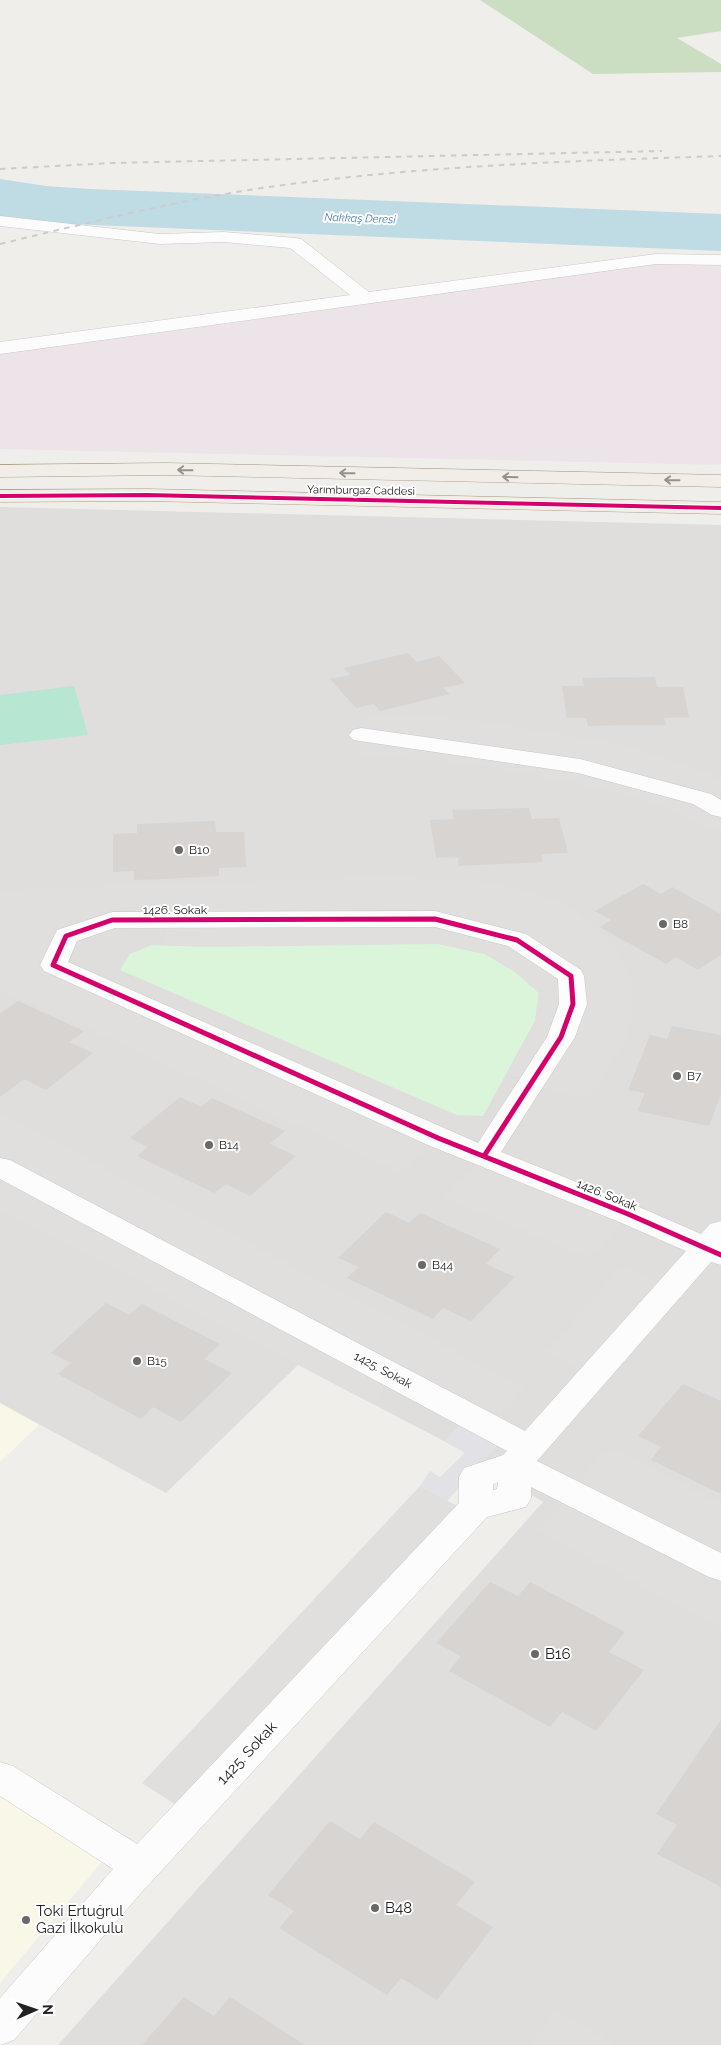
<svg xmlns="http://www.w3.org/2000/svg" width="721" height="2045" viewBox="0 0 721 2045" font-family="Raleway,sans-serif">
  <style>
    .residential { fill: #dfdedc }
    .industrial { fill: #ede4e9 }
    .education { fill: #f8f7e8 }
    .forest { fill: #cbdec1 }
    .park { fill: #daf5da }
    .pitch { fill: #b7e6d2 }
    .parking { fill: #e0dfde }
    .plaza { fill: #e2e1e5 }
    .water { fill: #bfdbe3 }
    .building { fill: #d7d4d2 }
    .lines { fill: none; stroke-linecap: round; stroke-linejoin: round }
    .street-casing { stroke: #c9c8c7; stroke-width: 1 }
    .primary-casing { stroke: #a79c86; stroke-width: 1 }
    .street { fill: #fdfcfc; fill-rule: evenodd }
    .primary { fill: #f3ede7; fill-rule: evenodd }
    .rail { stroke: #ccc; stroke-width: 2; stroke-dasharray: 5.5 5.5; stroke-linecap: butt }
    .cycleway-far1-casing { stroke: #fff; stroke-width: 6 }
    .cycleway-casing { stroke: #fff; stroke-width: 8 }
    .cycleway-far1 { stroke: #d6006c; stroke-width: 4 }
    .cycleway { stroke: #d6006c; stroke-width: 5 }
    .oneway { stroke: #95928e }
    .poi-dot { fill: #6a6968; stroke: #fff; stroke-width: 2 }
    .labels { text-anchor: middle; stroke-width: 4; stroke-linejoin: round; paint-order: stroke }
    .far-water-label { font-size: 11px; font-style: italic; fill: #4a7aab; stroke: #fff }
    .far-street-label { font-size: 11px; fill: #222; stroke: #fff }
    .poi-label { font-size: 12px; fill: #222; stroke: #fff; text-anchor: start }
    .street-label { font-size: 12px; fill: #222; stroke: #fff }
    .near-poi-label { font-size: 15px; fill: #222; stroke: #fff; text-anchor: start }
    .near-street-label { font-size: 15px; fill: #222; stroke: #fff }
  </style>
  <rect width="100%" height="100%" fill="#f0eeeb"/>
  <polygon class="residential" points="0,507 721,525 721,2045 58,2045 543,1502 465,1452 298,1365 166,1493 0,1403"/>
  <polygon class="industrial" points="721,255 721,465 0,449 0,346"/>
  <g class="education">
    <polygon points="0,1403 39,1425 0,1462"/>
    <polygon points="0,1792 106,1857 0,1983"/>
  </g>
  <polygon class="forest" points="480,0 721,0 721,31 677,38 721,64 721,72 593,74"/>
  <polygon class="park" points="355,944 438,944 485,954 515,972 539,993 535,1021 483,1116 457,1115 120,970 130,954 152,945 206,947"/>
  <polygon class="pitch" points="74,686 88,735 0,745 0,695"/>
  <g class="parking">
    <polygon points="372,716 422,717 479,721 632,747 664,758 710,775 721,781 721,832 668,808 605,789 505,769 459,762 360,755 361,735"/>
    <polygon points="388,877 490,882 568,904 606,935 626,968 634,988 634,1014 625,1041 591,1095 567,1095 531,1084 532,1081 506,1074 535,1021 539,993 515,972 485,954 438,944 206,947 164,945 168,920 112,920 66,936 53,965 438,1138 400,1172 63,1017 0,990 0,892 7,890"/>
    <polygon points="0,1114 525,1388 489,1427 398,1378 371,1403 90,1255 0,1211"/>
    <polygon points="484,1156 628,1214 590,1258 444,1198"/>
    <polygon points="623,1265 671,1288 593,1376 545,1352"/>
    <polygon points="604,1449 621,1452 721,1505 721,1627 537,1531 572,1493"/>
    <polygon points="420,1486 470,1513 190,1814 142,1783"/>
    <polygon points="556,2010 616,2045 530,2045"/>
  </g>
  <polygon class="plaza" points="468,1417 498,1445 447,1501 420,1486 430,1471 440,1477 465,1453 444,1441"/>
  <polygon class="water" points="0,179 46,186 90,189 721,214 721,251 70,224 0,218"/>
  <g class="building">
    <polygon points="408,653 417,662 439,656 465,683 443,688 450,694 380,711 374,704 356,708 330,679 350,675 344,668"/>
    <polygon points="655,677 657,687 683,687 689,717 664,718 666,725 626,725 588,726 586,718 567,718 562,686 584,686 583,678"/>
    <polygon points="529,808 532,819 559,818 568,853 541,854 543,862 459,866 458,857 436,858 430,820 454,819 452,810"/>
    <polygon points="215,821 216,832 244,832 246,867 219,868 219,876 163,879 134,880 134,871 113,872 113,834 137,833 137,824"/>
    <polygon points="643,884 661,894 672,887 721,914 721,955 698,970 676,957 666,964 600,927 611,920 595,911"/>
    <polygon points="18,1001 84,1031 69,1042 93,1053 46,1090 24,1079 0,1097 0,1014"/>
    <polygon points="672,1026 721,1035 721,1094 709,1126 637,1111 645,1093 628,1090 650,1035 667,1039"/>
    <polygon points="180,1097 201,1107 212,1098 285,1131 270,1144 296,1156 250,1196 226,1184 214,1193 137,1156 148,1147 130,1138"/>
    <polygon points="386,1212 409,1223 420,1213 500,1249 486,1264 515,1277 471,1321 443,1308 433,1319 347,1278 359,1267 338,1258"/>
    <polygon points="106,1303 129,1315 142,1304 220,1344 204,1359 232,1373 181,1422 153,1407 141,1419 58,1374 71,1363 51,1353"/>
    <polygon points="683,1384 721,1401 721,1494 651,1460 661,1447 638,1436"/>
    <polygon points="490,1582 518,1596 530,1582 625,1632 609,1652 644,1670 596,1731 562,1712 550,1727 449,1671 461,1656 436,1643"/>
    <polygon points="721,1720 721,1887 657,1854 677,1825 656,1814"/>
    <polygon points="330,1821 360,1839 374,1822 475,1882 456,1905 493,1927 437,2000 401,1978 387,1995 279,1928 294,1911 268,1895"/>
    <polygon points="184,1997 214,2016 230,1997 305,2045 142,2045"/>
  </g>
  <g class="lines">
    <g class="street-casing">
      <g id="street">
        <polygon points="0,216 160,234 224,232 295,238 301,239 369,292 656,254 721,255 721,265 656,264 0,354 0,342 350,295 290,248 224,242 160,244 0,226"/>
        <polygon points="361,728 580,759 711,794 721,800 721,817 712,815 693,804 578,773 353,740 349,735 353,730"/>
        <path d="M435,911L526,934L581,970L584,976L587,1004L575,1037L501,1152L639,1207L701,1234L710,1224L721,1221V1265L711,1262L537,1461L721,1553V1581L709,1577L531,1487V1498L526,1507L487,1517L141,1893L14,2040L0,2045V1998L113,1869L0,1796V1762L13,1766L137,1844L459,1503V1477L464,1468L503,1455L507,1451L0,1179V1158L10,1160L525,1431L686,1251L617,1221L428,1145L44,971L40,965L57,930L112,912ZM435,927L508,946L558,979L559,1004L547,1037L478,1143L68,962L77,941L115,928ZM498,1482L497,1489L493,1490V1484Z"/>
      </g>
    </g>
    <g class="primary-casing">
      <g id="primary">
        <polygon points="166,463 721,475 721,487 166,475 0,477 0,465"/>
        <polygon points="147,489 721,502 721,514 147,501 0,502 0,490"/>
      </g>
    </g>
    <use href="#street" class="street"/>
    <use href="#primary" class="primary"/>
    <g class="rail">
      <polyline points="0,169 111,163 662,151"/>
      <path d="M0,244C87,223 174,201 262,188C414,166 568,161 721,156"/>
    </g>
    <g class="cycleway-far1-casing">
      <polyline id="cycleway-far1" points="0,496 147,495 721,508"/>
    </g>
    <g class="cycleway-casing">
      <polyline id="cycleway" points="484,1156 561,1037 573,1004 571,976 517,940 435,919 112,920 66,936 53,965 438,1138 628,1214 721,1255"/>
    </g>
    <use href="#cycleway-far1" class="cycleway-far1"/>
    <use href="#cycleway" class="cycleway"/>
  </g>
  <defs><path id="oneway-shaft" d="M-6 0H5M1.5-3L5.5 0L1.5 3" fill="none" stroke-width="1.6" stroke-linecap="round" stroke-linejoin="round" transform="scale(1.25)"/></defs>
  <g class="oneway">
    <use href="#oneway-shaft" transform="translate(185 470) rotate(-179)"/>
    <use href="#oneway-shaft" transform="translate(347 473) rotate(-179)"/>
    <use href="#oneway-shaft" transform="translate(510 477) rotate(-179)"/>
    <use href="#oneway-shaft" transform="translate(672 480) rotate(-179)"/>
  </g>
  <g class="poi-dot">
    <circle cx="179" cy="850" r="5"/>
    <circle cx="663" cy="924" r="5"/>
    <circle cx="677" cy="1076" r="5"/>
    <circle cx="209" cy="1145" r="5"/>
    <circle cx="422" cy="1265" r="5"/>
    <circle cx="137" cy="1361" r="5"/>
    <circle cx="535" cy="1654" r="5"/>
    <circle cx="375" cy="1908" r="5"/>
    <circle cx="26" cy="1920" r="5"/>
  </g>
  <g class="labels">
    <g class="far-water-label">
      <text transform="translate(360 218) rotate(2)" y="4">Nakkaş Deresi</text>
    </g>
    <g class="far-street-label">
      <text transform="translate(361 490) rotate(1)" y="4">Yarımburgaz Caddesi</text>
    </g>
    <g class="poi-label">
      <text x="189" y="854">B10</text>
      <text x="673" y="928">B8</text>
      <text x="687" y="1080">B7</text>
      <text x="219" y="1149">B14</text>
      <text x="432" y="1269">B44</text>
      <text x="147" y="1365">B15</text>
    </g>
    <g class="street-label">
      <text x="175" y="914">1426. Sokak</text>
      <text transform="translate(607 1195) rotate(22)" y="4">1426. Sokak</text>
      <text transform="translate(383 1370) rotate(28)" y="4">1425. Sokak</text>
    </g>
    <g class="near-poi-label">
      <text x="545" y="1659">B16</text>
      <text x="385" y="1913">B48</text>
      <text x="36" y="1916">Toki Ertuğrul<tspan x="36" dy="17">Gazi İlkokulu</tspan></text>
    </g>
    <g class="near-street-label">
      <text transform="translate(247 1753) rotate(-47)" y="5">1425. Sokak</text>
    </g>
  </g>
  <g transform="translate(35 2010) rotate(88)" stroke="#ffffff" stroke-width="4" paint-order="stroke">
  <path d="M0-4L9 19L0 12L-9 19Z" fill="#222222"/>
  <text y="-8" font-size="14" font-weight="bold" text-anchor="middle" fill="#222222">N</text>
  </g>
</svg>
